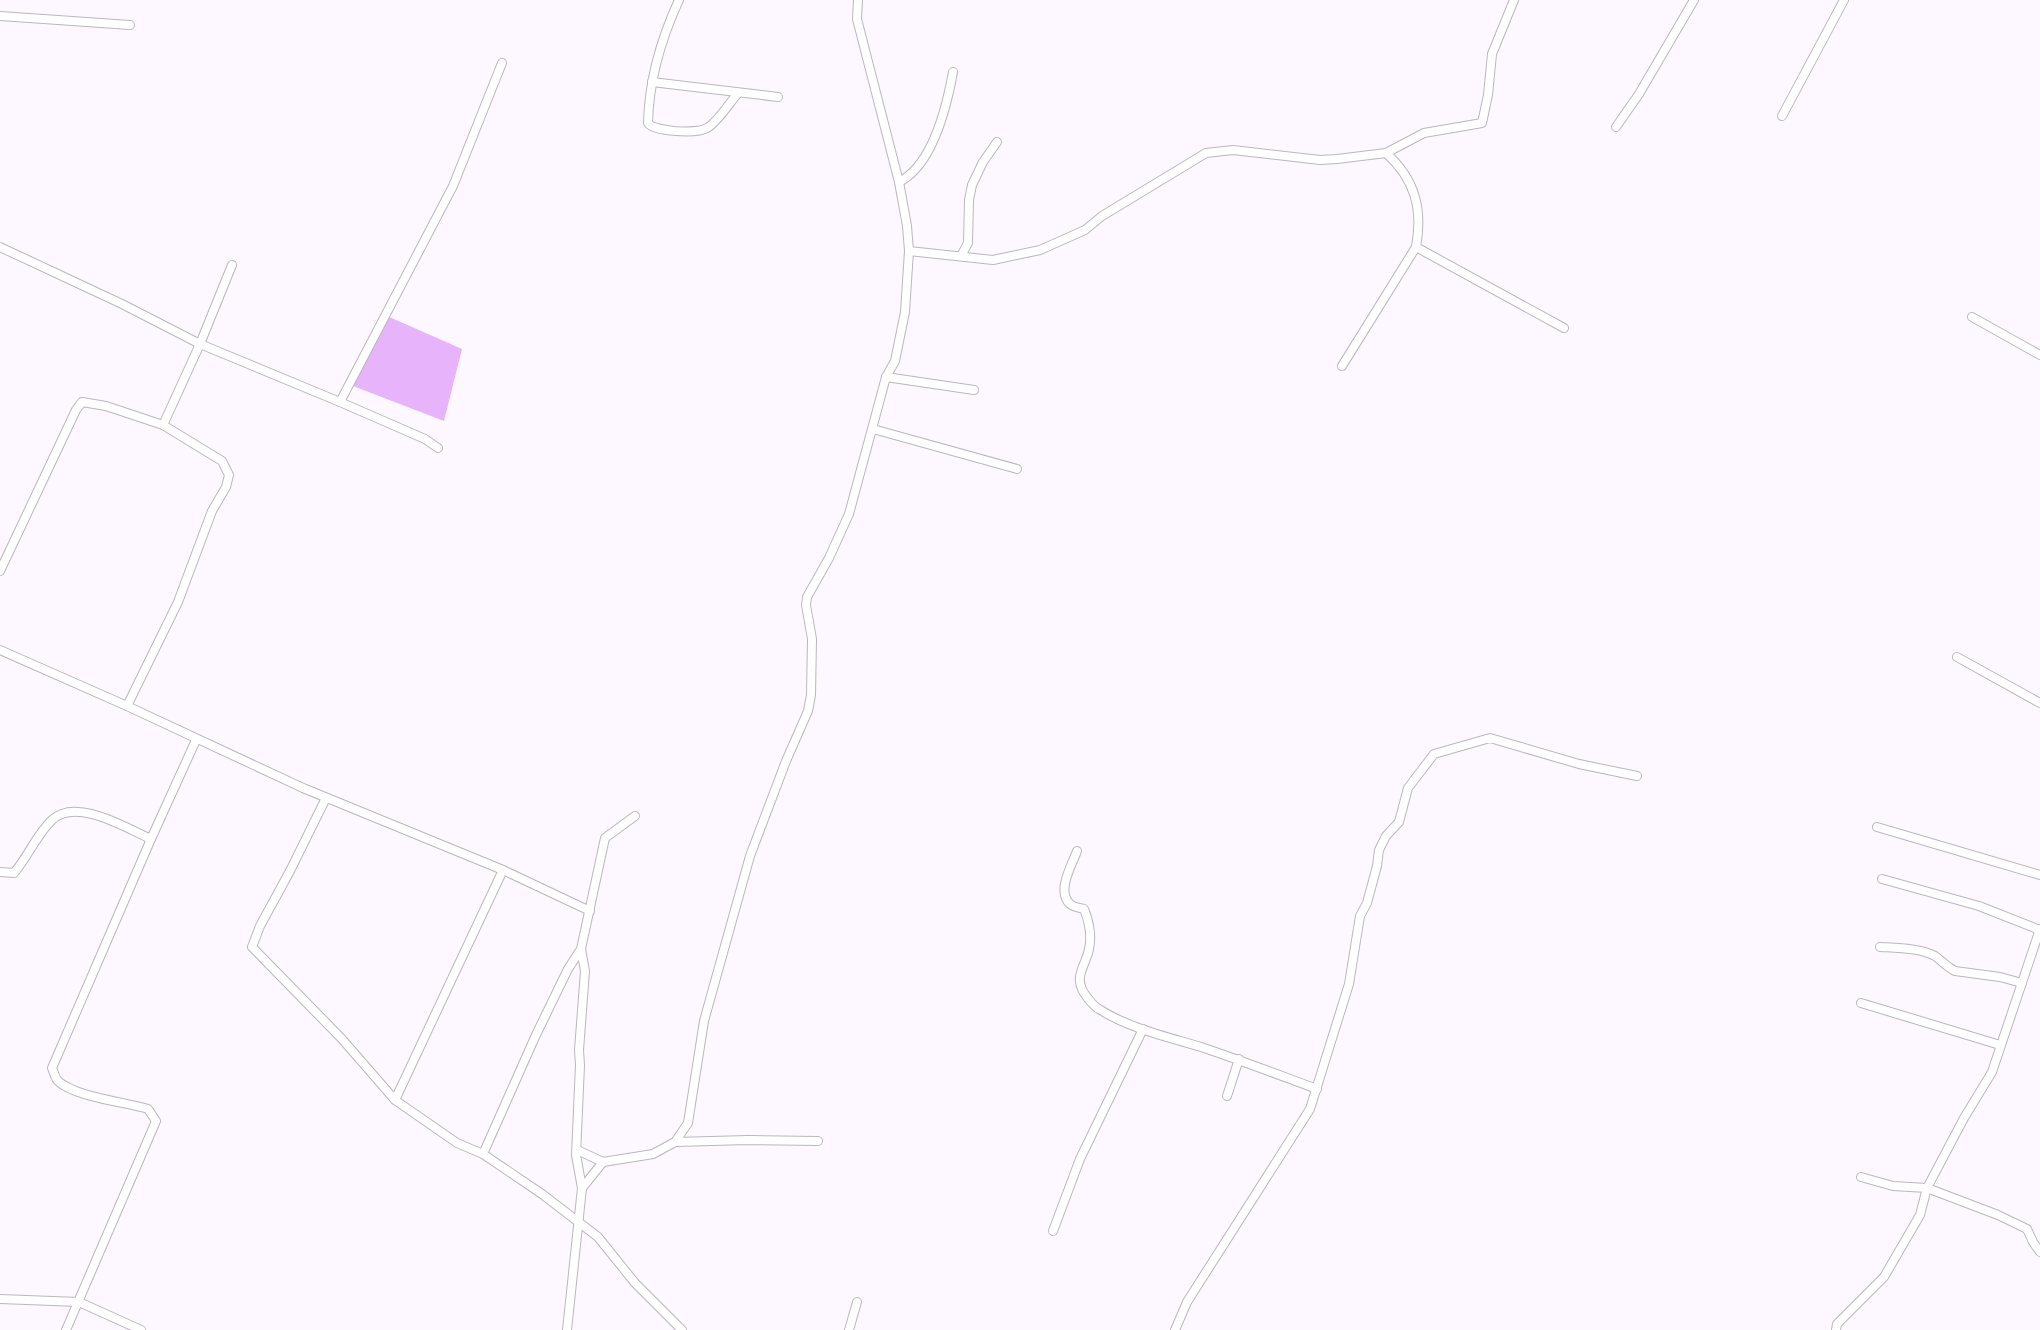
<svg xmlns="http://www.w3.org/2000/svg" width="2040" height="1330" viewBox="0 0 2040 1330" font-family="Mulish,sans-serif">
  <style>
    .forest { fill: #e7b3fa }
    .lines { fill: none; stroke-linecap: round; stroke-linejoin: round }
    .street-casing { stroke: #bcb6bf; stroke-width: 10 }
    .street { stroke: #fff; stroke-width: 8 }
  </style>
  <rect width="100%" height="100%" fill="#fdf8ff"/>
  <polygon class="forest" points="387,316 462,349 444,421 353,386"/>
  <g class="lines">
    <g class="street-casing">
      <g id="street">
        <path d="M679,0C661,39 649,79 648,123C654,132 697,134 707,128C717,123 730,102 738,93"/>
        <polyline points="0,16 130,25"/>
        <polyline points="652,82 778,97"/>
        <polyline points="1782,116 1844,0"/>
        <polyline points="1616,127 1639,94 1694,0"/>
        <path d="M899,182C933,165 947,105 953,72"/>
        <polyline points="0,247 122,304 200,344 340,402 425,439 438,448"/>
        <polyline points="1416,247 1564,328"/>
        <polyline points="909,251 993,260 1040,250 1085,230 1102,216 1206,153 1233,150 1320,160 1337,159 1386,153 1424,133 1482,123 1488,95 1492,54 1514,0"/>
        <polyline points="961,256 968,243 969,200 972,185 983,162 997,142"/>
        <polyline points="1972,317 2040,355"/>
        <path d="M1342,366L1416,247C1423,209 1415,179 1386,153"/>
        <polyline points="886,377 974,390"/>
        <polyline points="340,402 453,186 502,63"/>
        <polyline points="163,425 200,344 232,265"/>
        <polyline points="873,429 1017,469"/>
        <polyline points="0,571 76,410 82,402 106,406 163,425 222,461 229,475 226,487 212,511 178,602 127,706"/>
        <polyline points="0,650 127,706 303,788 503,870 590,911"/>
        <polyline points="1957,657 2040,703"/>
        <polyline points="326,798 290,871 260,926 252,947 342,1039 395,1100 457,1143 483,1154 542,1194 598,1237 635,1283 682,1330"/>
        <polyline points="1877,827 2040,875"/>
        <path d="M1077,851C1072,865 1056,891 1070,904C1073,907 1080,908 1084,909C1089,920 1092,937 1089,949C1087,962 1075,975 1082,989C1084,994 1094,1007 1099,1009C1128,1028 1168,1037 1201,1047C1240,1060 1279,1075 1317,1089"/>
        <path d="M0,872L14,873C28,857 36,835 52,820C76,797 126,828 151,839"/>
        <polyline points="1882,879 1979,906 2040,930"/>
        <path d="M1880,947C1897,948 1920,948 1935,956C1942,961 1947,967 1955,971L2000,977L2022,983"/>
        <polyline points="1861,1003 2000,1045"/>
        <polyline points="1227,1096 1239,1059"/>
        <polyline points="395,1100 503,870"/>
        <polyline points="675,1142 688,1123 704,1021 750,856 786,761 808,711 811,695 812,639 806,605 807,597 829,558 849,514 886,377 895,361 905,312 909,251 907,226 899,182 857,19 858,0"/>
        <polyline points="577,1150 603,1162 653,1154 675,1142 748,1140 818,1141"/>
        <polyline points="483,1154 535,1037 568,969 581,949 605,838 635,816"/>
        <polyline points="1861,1177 1893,1186 1927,1188 1998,1215 2027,1229 2033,1242 2040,1252"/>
        <polyline points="582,1188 603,1162"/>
        <polyline points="1053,1231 1080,1159 1143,1029"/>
        <polyline points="0,1299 79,1302 141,1330"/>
        <path d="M66,1330L156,1121L148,1109C125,1102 75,1097 58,1081C55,1078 54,1072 52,1068L151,839L196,740"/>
        <polyline points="567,1330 582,1188 576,1155 580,1065 579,1050 585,971 581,949"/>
        <polyline points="849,1330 857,1302"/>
        <polyline points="1175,1330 1187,1302 1310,1109 1349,984 1360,916 1367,903 1377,866 1379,850 1386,836 1399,822 1408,788 1434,754 1490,738 1579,764 1637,776"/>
        <polyline points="1836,1330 1837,1324 1884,1277 1920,1215 1927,1188 1964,1118 1992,1072 2040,929"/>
      </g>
    </g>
    <use href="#street" class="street"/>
  </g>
</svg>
